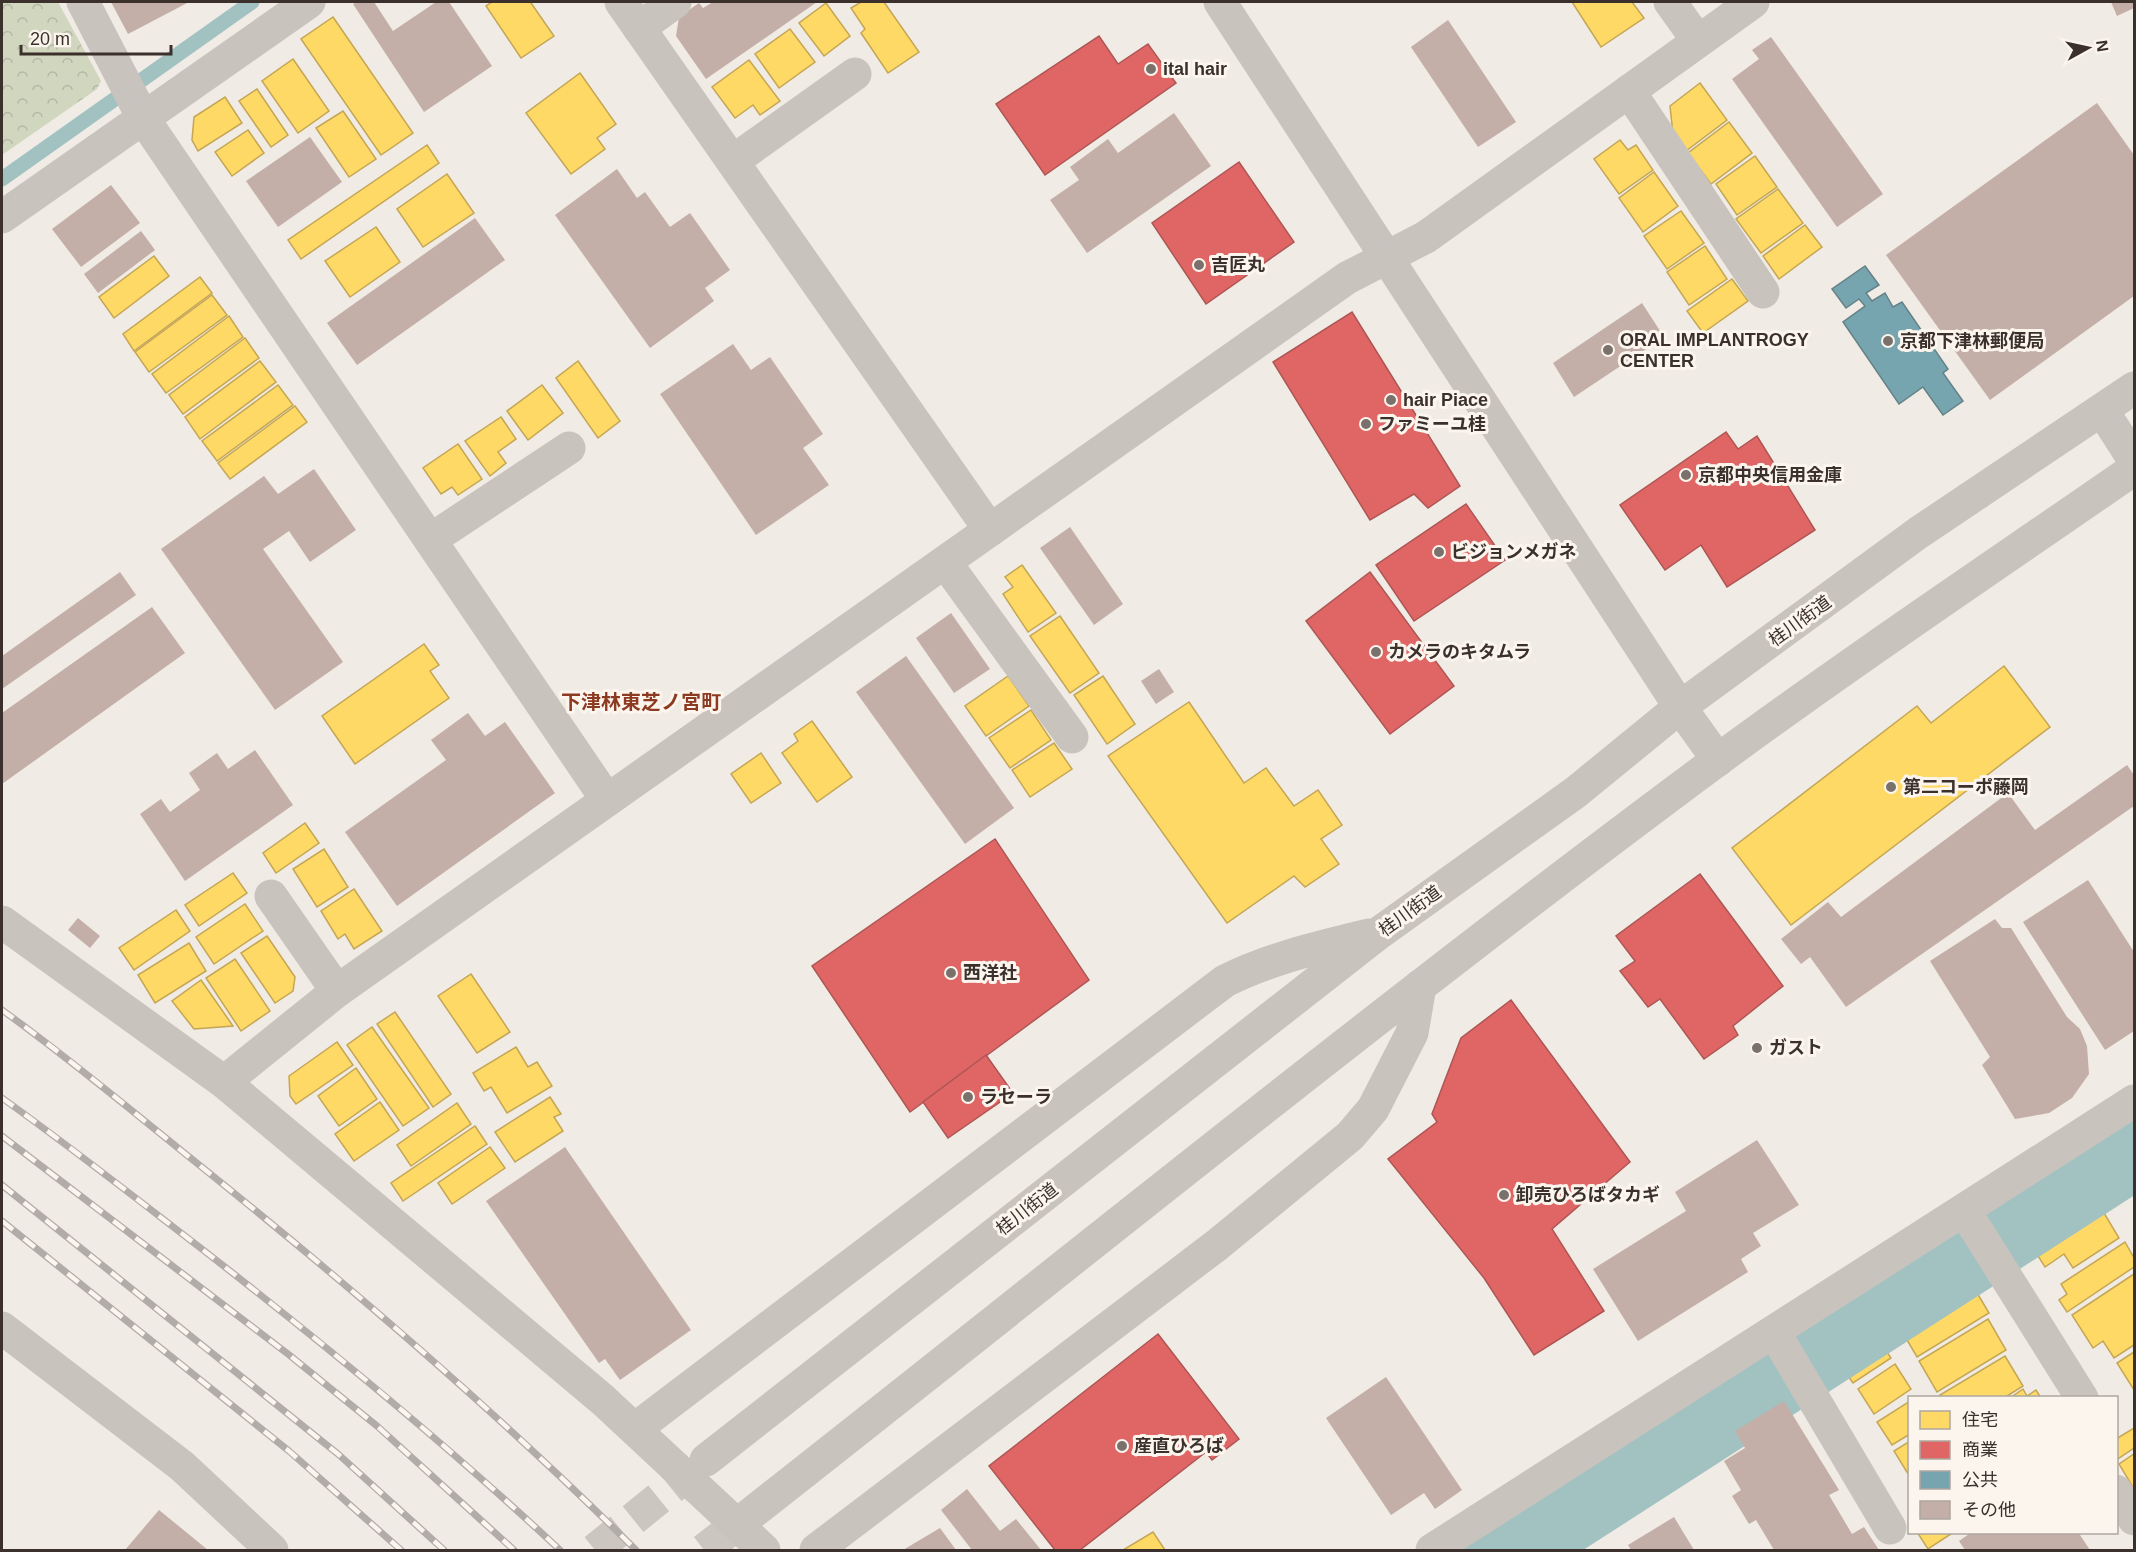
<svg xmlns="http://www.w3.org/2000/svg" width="2136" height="1552" viewBox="0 0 2136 1552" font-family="Arial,'Noto Sans JP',sans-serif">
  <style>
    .park { fill: url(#park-crowns) }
    .homes { fill: #ffd966; stroke: #c4a654; stroke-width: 1.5 }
    .shops { fill: #e06666; stroke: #ae5654; stroke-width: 1.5 }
    .public { fill: #76a5af; stroke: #648287; stroke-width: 1.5 }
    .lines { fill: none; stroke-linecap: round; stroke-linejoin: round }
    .stream { stroke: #a1c2c1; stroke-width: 15 }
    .river { stroke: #a1c2c1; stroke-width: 90 }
    .building { fill: #c3afa7 }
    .minor-tunnel { stroke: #ccc6c0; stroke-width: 33; stroke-dasharray: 33 16; stroke-linecap: butt }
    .minor { stroke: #c9c3be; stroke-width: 33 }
    .rail-casing { stroke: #b1aca8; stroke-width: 7 }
    .rail { stroke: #fbf5ee; stroke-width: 4.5; stroke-dasharray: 14; stroke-linecap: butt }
    .poi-dot { fill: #7a716c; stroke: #fbf5ee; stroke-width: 2 }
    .labels { text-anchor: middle; stroke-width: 6; stroke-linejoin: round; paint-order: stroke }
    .poi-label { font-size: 18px; font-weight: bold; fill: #3b302b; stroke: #fbf5ee; text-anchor: start }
    .street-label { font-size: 18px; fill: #3b302b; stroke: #fbf5ee }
    .neighbourhood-label { font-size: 20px; font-weight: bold; fill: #8c3b22; stroke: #fbf5ee }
  </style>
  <defs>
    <pattern id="park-crowns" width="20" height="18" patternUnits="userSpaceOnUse" patternTransform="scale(1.5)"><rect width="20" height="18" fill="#d1d6bf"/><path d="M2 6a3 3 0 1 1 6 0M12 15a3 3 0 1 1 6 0" fill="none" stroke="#b4b8a4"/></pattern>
  </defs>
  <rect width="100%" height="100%" fill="#f0ebe5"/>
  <polygon class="park" points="2,2 58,2 101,81 97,89 2,155"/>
  <g class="homes">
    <polygon points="492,2 533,2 531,3 554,36 521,58 486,6"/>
    <polygon points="861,2 884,2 919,52 888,73 861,33 865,29 851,8"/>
    <polygon points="1572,2 1632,2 1644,18 1601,47"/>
    <polygon points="826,3 850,36 824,56 799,23"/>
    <polygon points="333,17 413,133 381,155 301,39"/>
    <polygon points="790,29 815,62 779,88 755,54"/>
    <polygon points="293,59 329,111 298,133 262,81"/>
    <polygon points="749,60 780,101 760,115 753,105 735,118 712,87"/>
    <polygon points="580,73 616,124 597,138 605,149 571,174 526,113"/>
    <polygon points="1700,83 1727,120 1686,151 1673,134 1670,106"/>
    <polygon points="257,89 288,135 271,147 239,101"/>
    <polygon points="225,97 242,123 198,151 192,140 194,117"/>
    <polygon points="343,111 376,159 349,177 316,128"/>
    <polygon points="1729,122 1752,153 1711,184 1688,153"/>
    <polygon points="248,130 264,153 232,176 215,152"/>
    <polygon points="1620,140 1628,150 1636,145 1653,170 1619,194 1594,159"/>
    <polygon points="427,145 439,163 301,259 288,240"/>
    <polygon points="1755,156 1777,187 1737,215 1716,184"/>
    <polygon points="1654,172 1678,206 1643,232 1619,198"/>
    <polygon points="447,174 474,213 423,247 397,209"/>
    <polygon points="1778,189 1803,223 1761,253 1736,219"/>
    <polygon points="1681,211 1704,243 1667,269 1644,236"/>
    <polygon points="1805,225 1822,247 1779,279 1763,256"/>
    <polygon points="376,227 400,262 350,297 325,261"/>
    <polygon points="1705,246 1727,279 1689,305 1667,272"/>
    <polygon points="154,256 169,276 114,318 99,297"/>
    <polygon points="200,277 212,293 134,351 123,334"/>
    <polygon points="1732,279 1748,301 1703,333 1687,311"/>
    <polygon points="212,295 227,315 149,372 135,352"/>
    <polygon points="229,316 243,337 166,393 152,374"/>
    <polygon points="245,338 259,358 183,414 169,395"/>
    <polygon points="260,361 276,382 200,439 185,417"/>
    <polygon points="578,361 620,421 598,438 556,378"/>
    <polygon points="278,385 293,405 217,461 202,441"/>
    <polygon points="542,385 563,413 528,440 507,411"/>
    <polygon points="295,406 307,422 230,479 218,463"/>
    <polygon points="501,417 516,439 498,452 506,463 490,476 465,441"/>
    <polygon points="458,444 482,479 458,495 452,487 441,494 423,468"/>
    <polygon points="1022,565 1056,613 1028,632 1003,594 1013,587 1005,577"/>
    <polygon points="1060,616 1099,673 1070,693 1030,636"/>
    <polygon points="424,644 439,665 430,671 449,698 355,764 322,716"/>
    <polygon points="2004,666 2050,727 1791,925 1732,848 1917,706 1931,723"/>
    <polygon points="1008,676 1029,706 986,736 965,706"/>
    <polygon points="1103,676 1135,724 1107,744 1074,695"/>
    <polygon points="1189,702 1244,783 1266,768 1294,806 1318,790 1342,825 1321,839 1339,864 1305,887 1294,876 1227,923 1108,756"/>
    <polygon points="1031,710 1051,740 1010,768 989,738"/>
    <polygon points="812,721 852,777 817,802 782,753 798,741 794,734"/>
    <polygon points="1054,743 1072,769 1030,797 1012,770"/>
    <polygon points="761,753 781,783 751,803 731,774"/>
    <polygon points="305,823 319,843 276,873 263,853"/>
    <polygon points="324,849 348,887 317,907 293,869"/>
    <polygon points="233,873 247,893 199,926 185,905"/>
    <polygon points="354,889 382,931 354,949 345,934 338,939 321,911"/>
    <polygon points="245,904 263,931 214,964 196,937"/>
    <polygon points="176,910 190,931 134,970 119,948"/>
    <polygon points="267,936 295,977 293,991 275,1003 241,953"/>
    <polygon points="189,943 206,971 155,1003 138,975"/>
    <polygon points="235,959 270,1011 241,1031 206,978"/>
    <polygon points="471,974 510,1032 477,1053 438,996"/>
    <polygon points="201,980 233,1026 194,1029 172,1001"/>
    <polygon points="395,1012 451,1094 433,1107 377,1024"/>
    <polygon points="372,1027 429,1108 403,1126 347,1045"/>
    <polygon points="337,1042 353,1065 296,1104 290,1096 289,1076"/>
    <polygon points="516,1047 528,1067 537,1062 552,1086 507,1113 491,1087 484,1091 473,1073"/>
    <polygon points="356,1068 377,1099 339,1126 318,1096"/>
    <polygon points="550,1097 561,1114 554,1117 563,1131 515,1162 495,1132"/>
    <polygon points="380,1102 399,1130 354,1161 335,1134"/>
    <polygon points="457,1103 471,1124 411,1166 397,1145"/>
    <polygon points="475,1126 487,1144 403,1201 391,1183"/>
    <polygon points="490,1147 505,1168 452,1204 438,1183"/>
    <polygon points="2095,1198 2119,1238 2073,1268 2064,1254 2045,1267 2028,1240"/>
    <polygon points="2125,1242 2134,1258 2134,1267 2067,1312 2059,1300 2067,1294 2061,1284"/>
    <polygon points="2134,1274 2134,1345 2114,1358 2103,1341 2093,1348 2072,1315"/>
    <polygon points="1973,1286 1989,1313 1917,1357 1897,1323 1946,1294 1951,1301"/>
    <polygon points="1988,1319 2006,1350 1937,1392 1919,1361"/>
    <polygon points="1877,1337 1891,1358 1853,1383 1839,1363"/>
    <polygon points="2134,1352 2134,1390 2117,1363"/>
    <polygon points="2005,1356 2023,1386 2004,1398 1942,1398 1940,1395"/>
    <polygon points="1895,1364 1911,1389 1874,1414 1858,1389"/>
    <polygon points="2023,1389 2027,1396 2036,1390 2041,1398 2010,1398"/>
    <polygon points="1910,1401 1910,1434 1892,1445 1877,1422"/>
    <polygon points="2134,1428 2134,1448 2116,1460 2116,1439"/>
    <polygon points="1910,1441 1910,1477 1894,1451"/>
    <polygon points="2134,1454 2134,1489 2119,1464"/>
    <polygon points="1153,1532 1165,1550 1123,1550"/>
    <polygon points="1917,1532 1954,1532 1928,1549"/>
  </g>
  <g class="shops">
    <polygon points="1099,36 1118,64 1148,44 1176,83 1045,175 996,104"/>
    <polygon points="1239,162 1294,242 1206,304 1152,223"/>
    <polygon points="1352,312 1460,486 1428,508 1414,494 1370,520 1273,362"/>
    <polygon points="1726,432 1738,449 1757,436 1815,530 1727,587 1701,545 1665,570 1620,505"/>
    <polygon points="1466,504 1505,560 1414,621 1376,565"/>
    <polygon points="1370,572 1454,686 1390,734 1306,621"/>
    <polygon points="995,839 1089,980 910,1112 812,966"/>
    <polygon points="1700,874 1783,986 1733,1026 1738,1035 1704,1059 1660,999 1648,1007 1620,971 1635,961 1616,936"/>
    <polygon points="1511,1000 1630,1162 1552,1229 1604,1311 1534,1355 1484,1278 1388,1159 1437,1122 1432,1114 1461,1038"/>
    <polygon points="986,1055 1013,1093 948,1138 923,1102"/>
    <polygon points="1158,1334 1239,1439 1212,1460 1206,1452 1080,1550 1055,1550 989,1466"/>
  </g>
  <polygon class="public" points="1865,266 1879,285 1866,293 1872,301 1885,293 1893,307 1902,302 1948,369 1943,373 1963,401 1943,415 1923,387 1899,404 1843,322 1865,306 1859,299 1846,308 1832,289"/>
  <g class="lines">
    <polyline class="stream" points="2,179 252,2"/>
    <polyline class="river" points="1500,1550 2134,1142"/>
  </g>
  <g class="building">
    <polygon points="111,2 189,2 128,34"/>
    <polygon points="357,2 374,2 393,31 436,2 449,2 492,66 424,112 353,4"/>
    <polygon points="713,2 817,2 706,79 676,36 679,17 699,3 703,8"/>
    <polygon points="2111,2 2134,2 2134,8 2117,16"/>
    <polygon points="1448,20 1516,122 1478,147 1411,47"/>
    <polygon points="1771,37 1883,194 1837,227 1732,79 1759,59 1752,50"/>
    <polygon points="2097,103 2134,155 2134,296 1990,400 1886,255"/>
    <polygon points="1174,113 1211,166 1087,253 1050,200 1079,180 1070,167 1108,139 1118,153"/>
    <polygon points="310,137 342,182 278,227 246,181"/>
    <polygon points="617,169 637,198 645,192 670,227 690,213 730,270 705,288 714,301 650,348 555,215"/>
    <polygon points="111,185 140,223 81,267 52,229"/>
    <polygon points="475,218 505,260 357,365 327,323"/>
    <polygon points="141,231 155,250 98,293 84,274"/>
    <polygon points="1642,303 1664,337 1574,397 1553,363"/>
    <polygon points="733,344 751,370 770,357 823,434 803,448 829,485 756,535 660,394"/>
    <polygon points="314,469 356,530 310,562 289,531 263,549 343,662 275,710 161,549 264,476 278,494"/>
    <polygon points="1070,527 1123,604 1094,625 1040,548"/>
    <polygon points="120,572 136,595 2,689 2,656"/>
    <polygon points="152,607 185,653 2,784 2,713"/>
    <polygon points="951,613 990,669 954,693 916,638"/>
    <polygon points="906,656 1014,808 965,844 856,692"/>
    <polygon points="1159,669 1174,692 1156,704 1141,681"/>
    <polygon points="468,713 485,736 505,722 555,793 397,906 345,832 446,760 431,740"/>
    <polygon points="255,750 293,805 185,881 140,814 161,799 170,812 200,790 189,773 217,753 228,769"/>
    <polygon points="2127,765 2134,775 2134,806 1846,1007 1810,957 1801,964 1781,939 1828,902 1841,917 2008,793 2035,830"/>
    <polygon points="2088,880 2134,952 2134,1031 2105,1050 2023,922"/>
    <polygon points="78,918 100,936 90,948 68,930"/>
    <polygon points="1995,919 2002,928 2011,928 2067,1017 2080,1029 2087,1046 2089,1074 2072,1098 2049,1113 2015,1119 1982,1065 1990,1057 1930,961"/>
    <polygon points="1757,1140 1799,1205 1753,1233 1761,1246 1741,1259 1748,1272 1638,1341 1593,1269 1686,1211 1675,1192"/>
    <polygon points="565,1147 691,1330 620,1380 605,1359 599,1363 486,1201"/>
    <polygon points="1386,1377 1462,1490 1435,1509 1424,1493 1391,1515 1326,1418"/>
    <polygon points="1784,1401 1839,1490 1829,1495 1852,1534 1864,1527 1879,1550 1774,1550 1756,1520 1749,1524 1732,1496 1741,1490 1724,1461 1745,1448 1735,1431"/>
    <polygon points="967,1489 1000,1531 1016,1519 1041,1550 972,1550 941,1510"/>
    <polygon points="159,1510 208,1550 125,1550"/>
    <polygon points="1674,1517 1694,1550 1631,1550 1628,1545"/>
    <polygon points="940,1528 956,1550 903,1550"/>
    <polygon points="1972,1532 2078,1532 2090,1550 1965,1550 1959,1541"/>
  </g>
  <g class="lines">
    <g class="minor-tunnel">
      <polyline points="595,1550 706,1460"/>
      <polyline points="704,1550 757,1509"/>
    </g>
    <g class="minor">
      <polyline points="83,2 143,118 607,800"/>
      <polyline points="621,2 990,530"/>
      <polyline points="1220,2 1680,707 1718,760"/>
      <polyline points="1670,2 1698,41"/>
      <polyline points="639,28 675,2"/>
      <polyline points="1629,91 1763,292"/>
      <polyline points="733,161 855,74"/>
      <polyline points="2,217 309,2"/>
      <polyline points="2102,410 2134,460"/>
      <polyline points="430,540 569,448"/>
      <polyline points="945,562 1072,737"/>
      <polyline points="271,896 337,991"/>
      <polyline points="2,922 224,1082 603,1400 764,1550"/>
      <polyline points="224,1082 337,991 1347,278 1426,237 1753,2"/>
      <polyline points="1964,1210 2082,1398"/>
      <polyline points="2,1328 182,1466 272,1550"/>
      <polyline points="1774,1332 1890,1528"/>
      <path d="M635,1429L1225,981C1271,958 1320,947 1369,935"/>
      <polyline points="706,1460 1379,933 1576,792 1680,707 1918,533 2134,388"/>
      <polyline points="2116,1491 2134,1519"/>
      <path d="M757,1509C1075,1259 1390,1003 1715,762C1852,661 1994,566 2134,469"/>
      <polyline points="816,1550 1217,1245 1350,1136 1373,1109 1412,1033 1420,986"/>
      <polyline points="1432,1550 2134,1101"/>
    </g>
    <g class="rail-casing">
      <g id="rail">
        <path d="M2,1010C69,1058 133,1112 198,1164C350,1286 498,1413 636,1550"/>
        <path d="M2,1098C68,1145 133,1196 198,1246C323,1343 444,1442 560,1550"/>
        <polyline points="2,1136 288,1354 377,1426 514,1550"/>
        <polyline points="2,1185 338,1454 444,1550"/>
        <polyline points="2,1221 289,1451 401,1550"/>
      </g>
    </g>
    <use href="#rail" class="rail"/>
  </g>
  <g class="poi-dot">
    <circle cx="1151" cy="69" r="6"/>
    <circle cx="1199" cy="265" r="6"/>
    <circle cx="1888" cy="341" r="6"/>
    <circle cx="1608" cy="350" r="6"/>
    <circle cx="1391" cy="400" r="6"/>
    <circle cx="1366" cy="424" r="6"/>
    <circle cx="1686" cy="475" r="6"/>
    <circle cx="1439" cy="552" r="6"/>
    <circle cx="1376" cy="652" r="6"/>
    <circle cx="1891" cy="787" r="6"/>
    <circle cx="951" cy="973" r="6"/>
    <circle cx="1757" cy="1048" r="6"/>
    <circle cx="968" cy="1097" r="6"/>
    <circle cx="1504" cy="1195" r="6"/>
    <circle cx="1122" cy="1446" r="6"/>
  </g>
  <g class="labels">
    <g class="poi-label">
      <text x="1163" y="75">ital hair</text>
      <text x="1211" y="271">吉匠丸</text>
      <text x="1620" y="346">ORAL IMPLANTROGY<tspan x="1620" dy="21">CENTER</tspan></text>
      <text x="1900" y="347">京都下津林郵便局</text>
      <text x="1403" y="406">hair Piace</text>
      <text x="1378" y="430">ファミーユ桂</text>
      <text x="1698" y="481">京都中央信用金庫</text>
      <text x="1451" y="558">ビジョンメガネ</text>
      <text x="1388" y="658">カメラのキタムラ</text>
      <text x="1903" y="793">第二コーポ藤岡</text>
      <text x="963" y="979">西洋社</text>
      <text x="1769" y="1054">ガスト</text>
      <text x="980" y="1103">ラセーラ</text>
      <text x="1516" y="1201">卸売ひろばタカギ</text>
      <text x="1134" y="1452">産直ひろば</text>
    </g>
    <g class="street-label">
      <text transform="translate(1800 621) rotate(-36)" y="6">桂川街道</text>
      <text transform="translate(1410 911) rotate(-36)" y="6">桂川街道</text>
      <text transform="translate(1027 1209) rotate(-38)" y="6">桂川街道</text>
    </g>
    <g class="neighbourhood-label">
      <text x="641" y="709">下津林東芝ノ宮町</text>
    </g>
  </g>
  <rect width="2136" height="1552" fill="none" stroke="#3b302b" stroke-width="6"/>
  <rect x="1908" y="1396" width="210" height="138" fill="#fbf5ee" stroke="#aea6a0" stroke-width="1.5"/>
  <rect x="1920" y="1411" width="30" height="18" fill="#ffd966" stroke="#aea6a0" stroke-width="1.5"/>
  <text x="1962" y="1426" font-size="18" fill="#3b302b">住宅</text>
  <rect x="1920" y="1441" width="30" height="18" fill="#e06666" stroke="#aea6a0" stroke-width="1.5"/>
  <text x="1962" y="1456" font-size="18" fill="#3b302b">商業</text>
  <rect x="1920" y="1471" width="30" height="18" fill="#76a5af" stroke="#aea6a0" stroke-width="1.5"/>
  <text x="1962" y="1486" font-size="18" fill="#3b302b">公共</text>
  <rect x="1920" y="1501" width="30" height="18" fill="#c3afa7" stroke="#aea6a0" stroke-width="1.5"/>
  <text x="1962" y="1516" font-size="18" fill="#3b302b">その他</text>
  <g transform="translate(2088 48) rotate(82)" stroke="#fbf5ee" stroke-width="4.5" paint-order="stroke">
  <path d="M0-4.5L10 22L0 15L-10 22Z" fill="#3b302b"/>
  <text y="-9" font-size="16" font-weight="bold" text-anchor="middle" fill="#3b302b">N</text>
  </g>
  <path d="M21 45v9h150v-9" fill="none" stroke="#3b302b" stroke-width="3"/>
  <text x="30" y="45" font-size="18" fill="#3b302b" stroke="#fbf5ee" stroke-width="4.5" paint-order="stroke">20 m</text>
</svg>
